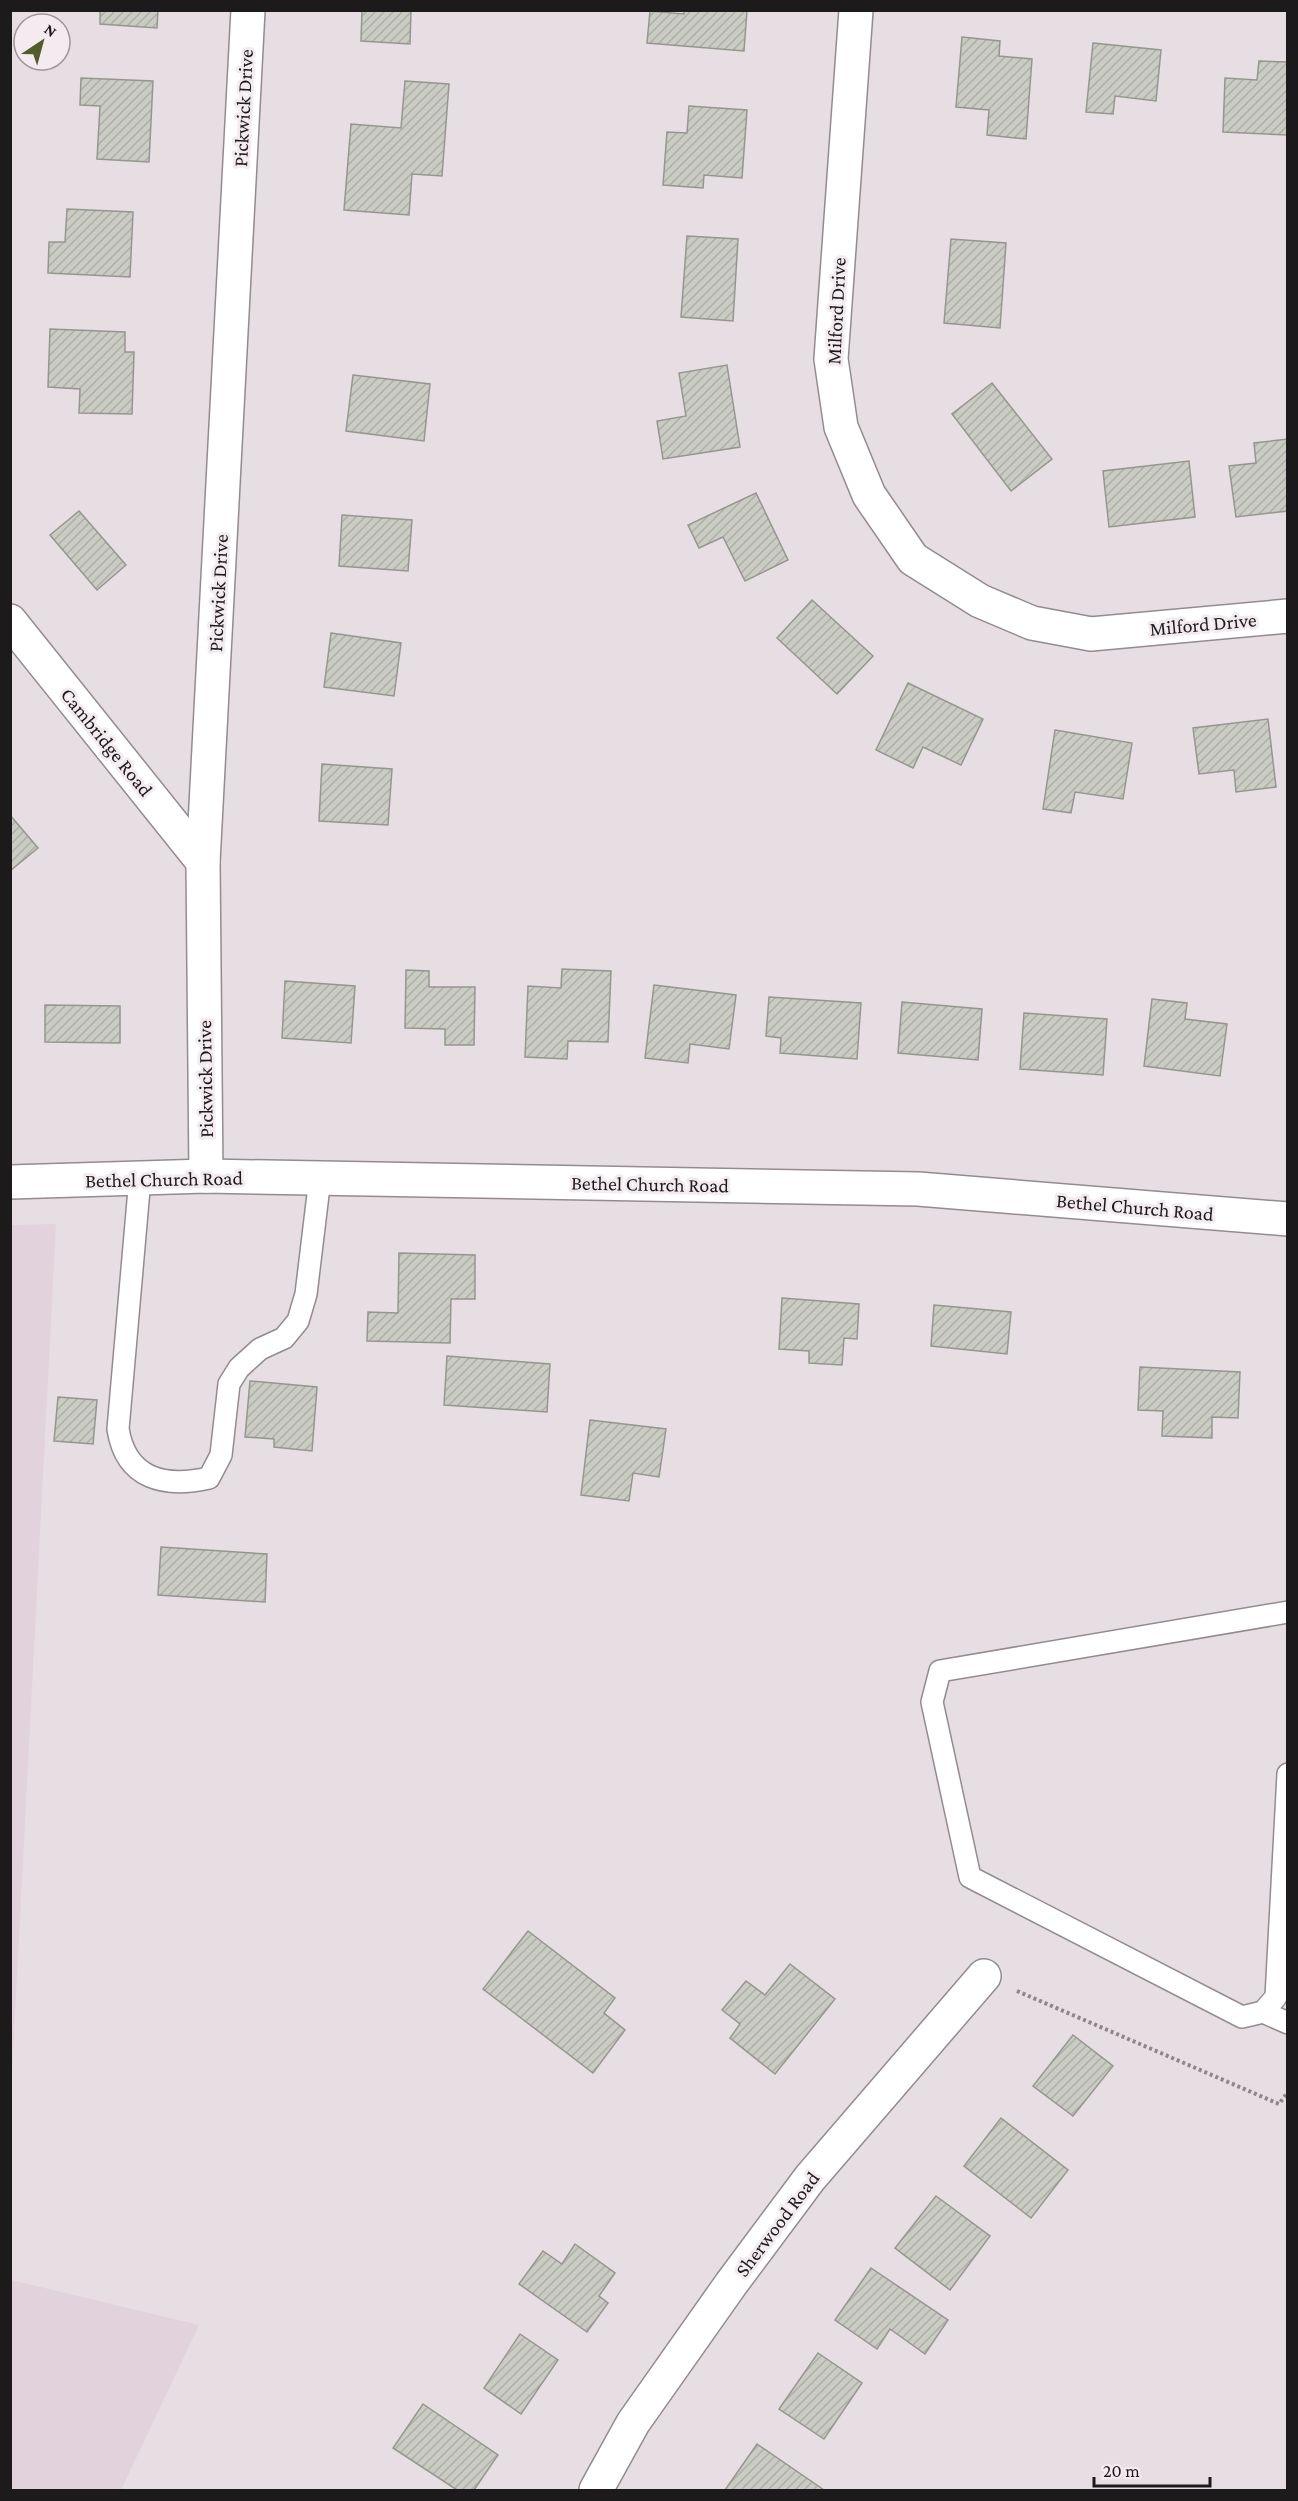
<svg xmlns="http://www.w3.org/2000/svg" width="1298" height="2501" viewBox="0 0 1298 2501" font-family="'Crimson Pro',serif">
  <style>
    .built { fill: #e2d2db }
    .building { fill: url(#building-hatch); stroke: #95978f; stroke-width: 1.5 }
    .lines { fill: none; stroke-linecap: round; stroke-linejoin: round }
    .service-casing { stroke: #938b90; stroke-width: 24 }
    .minor-casing { stroke: #938b90; stroke-width: 36 }
    .tertiary-casing { stroke: #938b90; stroke-width: 36 }
    .path { stroke: #8c878a; stroke-width: 4; stroke-dasharray: 3 3; stroke-linecap: butt }
    .service { stroke: #fff; stroke-width: 21 }
    .minor { stroke: #fff; stroke-width: 33 }
    .tertiary { stroke: #fff; stroke-width: 33 }
    .labels { text-anchor: middle; stroke-width: 6; stroke-linejoin: round; paint-order: stroke }
    .street-label { font-size: 20px; fill: #1d1a1c; stroke: #f4ebf0 }
  </style>
  <defs>
    <pattern id="building-hatch" width="6" height="6" patternUnits="userSpaceOnUse" patternTransform="scale(1.5)"><rect width="6" height="6" fill="#caccc4"/><path d="M-1 1l2-2M0 6l6-6M5 7l2-2" fill="none" stroke="#adafa8"/></pattern>
  </defs>
  <rect width="100%" height="100%" fill="#e6dee2"/>
  <g class="built">
    <polygon points="56,1224 11,2092 11,1225"/>
    <polygon points="11,2280 199,2325 121,2490 11,2490"/>
  </g>
  <g class="building">
    <polygon points="100,10 158,10 157,28 100,24"/>
    <polygon points="362,10 411,10 410,44 361,41"/>
    <polygon points="684,10 747,10 744,51 647,43 650,11 684,14"/>
    <polygon points="962,37 1000,41 999,56 1032,59 1026,139 987,135 989,110 956,107"/>
    <polygon points="1093,43 1161,50 1156,101 1115,96 1113,114 1086,112"/>
    <polygon points="1259,61 1288,62 1288,135 1223,132 1225,78 1257,80"/>
    <polygon points="81,78 153,81 149,162 97,159 100,106 80,105"/>
    <polygon points="405,81 449,84 442,176 412,174 409,215 344,210 351,124 401,128"/>
    <polygon points="689,106 747,110 742,178 704,175 703,188 663,185 667,132 687,133"/>
    <polygon points="67,209 133,212 130,277 48,273 49,242 65,242"/>
    <polygon points="687,236 738,239 733,321 681,317"/>
    <polygon points="951,239 1006,243 1000,328 944,323"/>
    <polygon points="50,329 125,332 125,352 134,352 132,414 79,413 80,389 48,387"/>
    <polygon points="727,365 740,447 663,459 657,421 686,416 679,373"/>
    <polygon points="353,375 430,384 424,441 346,431"/>
    <polygon points="992,383 1052,459 1011,491 952,414"/>
    <polygon points="1288,439 1288,511 1236,517 1229,466 1256,463 1254,443"/>
    <polygon points="1189,461 1195,517 1109,527 1103,471"/>
    <polygon points="756,493 788,560 745,581 723,537 699,548 688,525"/>
    <polygon points="79,511 126,565 97,590 50,535"/>
    <polygon points="342,515 412,520 408,571 339,566"/>
    <polygon points="812,600 873,656 837,694 777,638"/>
    <polygon points="331,633 401,643 394,696 324,687"/>
    <polygon points="908,683 983,719 961,765 923,747 913,768 876,750"/>
    <polygon points="1268,719 1276,787 1236,792 1234,770 1199,774 1193,728"/>
    <polygon points="1055,730 1132,743 1123,799 1075,792 1071,813 1043,809"/>
    <polygon points="322,764 392,769 388,825 319,821"/>
    <polygon points="10,815 38,848 10,871"/>
    <polygon points="562,969 611,971 608,1042 568,1041 567,1059 525,1057 528,986 561,988"/>
    <polygon points="406,970 429,971 429,987 475,987 474,1045 445,1045 445,1029 405,1028"/>
    <polygon points="285,981 355,986 351,1043 282,1038"/>
    <polygon points="654,985 736,995 729,1049 690,1044 688,1063 645,1058"/>
    <polygon points="769,997 861,1003 857,1059 780,1053 781,1038 766,1036"/>
    <polygon points="1152,999 1187,1003 1185,1019 1227,1024 1220,1076 1144,1066"/>
    <polygon points="902,1002 982,1009 978,1060 898,1053"/>
    <polygon points="45,1005 120,1006 120,1043 45,1042"/>
    <polygon points="1024,1013 1107,1019 1103,1075 1020,1069"/>
    <polygon points="399,1253 475,1255 475,1299 451,1299 450,1343 367,1341 368,1312 398,1313"/>
    <polygon points="782,1298 859,1304 857,1339 844,1338 842,1365 809,1363 809,1351 779,1349"/>
    <polygon points="934,1305 1011,1312 1007,1354 931,1346"/>
    <polygon points="447,1356 550,1364 547,1412 444,1405"/>
    <polygon points="1140,1367 1240,1372 1238,1418 1212,1417 1212,1438 1162,1436 1163,1411 1138,1410"/>
    <polygon points="250,1381 317,1387 312,1451 274,1447 274,1439 245,1437"/>
    <polygon points="58,1397 97,1400 93,1444 54,1441"/>
    <polygon points="590,1420 666,1429 659,1477 633,1473 629,1501 581,1495"/>
    <polygon points="161,1547 267,1554 265,1602 158,1595"/>
    <polygon points="528,1931 615,1998 604,2013 625,2030 593,2073 483,1989"/>
    <polygon points="790,1964 835,1999 775,2074 730,2038 740,2024 722,2010 746,1981 765,1995"/>
    <polygon points="1073,2035 1113,2066 1073,2116 1033,2086"/>
    <polygon points="1001,2118 1068,2170 1031,2218 964,2166"/>
    <polygon points="936,2196 990,2236 950,2290 895,2248"/>
    <polygon points="575,2244 615,2273 599,2296 608,2303 587,2332 519,2284 543,2251 562,2264"/>
    <polygon points="871,2268 948,2320 925,2354 890,2329 877,2349 835,2320"/>
    <polygon points="520,2334 558,2360 521,2414 484,2388"/>
    <polygon points="818,2353 862,2383 824,2439 779,2409"/>
    <polygon points="423,2404 498,2455 474,2490 457,2490 393,2448"/>
    <polygon points="757,2444 824,2490 725,2490"/>
  </g>
  <g class="lines">
    <g class="service-casing">
      <g id="service">
        <path d="M140,1178L118,1429C126,1479 164,1488 209,1478L221,1455L229,1384L239,1368L260,1349L284,1338L298,1321L306,1294L320,1178"/>
        <polyline points="1288,1612 940,1671 932,1702 970,1877 1242,2017 1263,2012 1276,1997 1288,1774"/>
        <polyline points="1263,2012 1288,2023"/>
      </g>
    </g>
    <g class="minor-casing">
      <g id="minor">
        <polyline points="856,10 831,359 841,427 869,495 913,559 980,601 1032,623 1091,634 1288,616"/>
        <polyline points="10,621 203,862"/>
        <polyline points="206,1176 203,862 248,10"/>
        <polyline points="596,2490 633,2423 731,2284 810,2178 984,1976"/>
      </g>
    </g>
    <g class="tertiary-casing">
      <polyline id="tertiary" points="10,1182 206,1176 918,1189 1288,1219"/>
    </g>
    <polyline class="path" points="1017,1991 1279,2104 1288,2092"/>
    <use href="#service" class="service"/>
    <use href="#minor" class="minor"/>
    <use href="#tertiary" class="tertiary"/>
  </g>
  <g class="labels">
    <g class="street-label">
      <text transform="translate(243 108) rotate(-87)" y="7">Pickwick Drive</text>
      <text transform="translate(836 311) rotate(-87)" y="7">Milford Drive</text>
      <text transform="translate(218 593) rotate(-87)" y="7">Pickwick Drive</text>
      <text transform="translate(1203 624) rotate(-5)" y="7">Milford Drive</text>
      <text transform="translate(107 742) rotate(51)" y="7">Cambridge Road</text>
      <text transform="translate(205 1079) rotate(-91)" y="7">Pickwick Drive</text>
      <text transform="translate(164 1179) rotate(-1)" y="7">Bethel Church Road</text>
      <text transform="translate(650 1184) rotate(1)" y="7">Bethel Church Road</text>
      <text transform="translate(1135 1207) rotate(5)" y="7">Bethel Church Road</text>
      <text transform="translate(777 2224) rotate(-53)" y="7">Sherwood Road</text>
    </g>
  </g>
  <rect width="1298" height="2501" fill="none" stroke="#1d1a1c" stroke-width="24"/>
  <g transform="translate(42 42) rotate(36)"><circle r="28" fill="#f4ebf0" stroke="#9e979b" stroke-width="1.5"/>
  <path d="M0-4.5L10 22L0 15L-10 22Z" fill="#525b2a"/>
  <text y="-9" font-size="16" font-weight="bold" text-anchor="middle" fill="#1d1a1c">N</text>
  </g>
  <path d="M1094 2477v9h116v-9" fill="none" stroke="#1d1a1c" stroke-width="3"/>
  <text x="1103" y="2477" font-size="18" fill="#1d1a1c" stroke="#f4ebf0" stroke-width="4.5" paint-order="stroke">20 m</text>
</svg>
